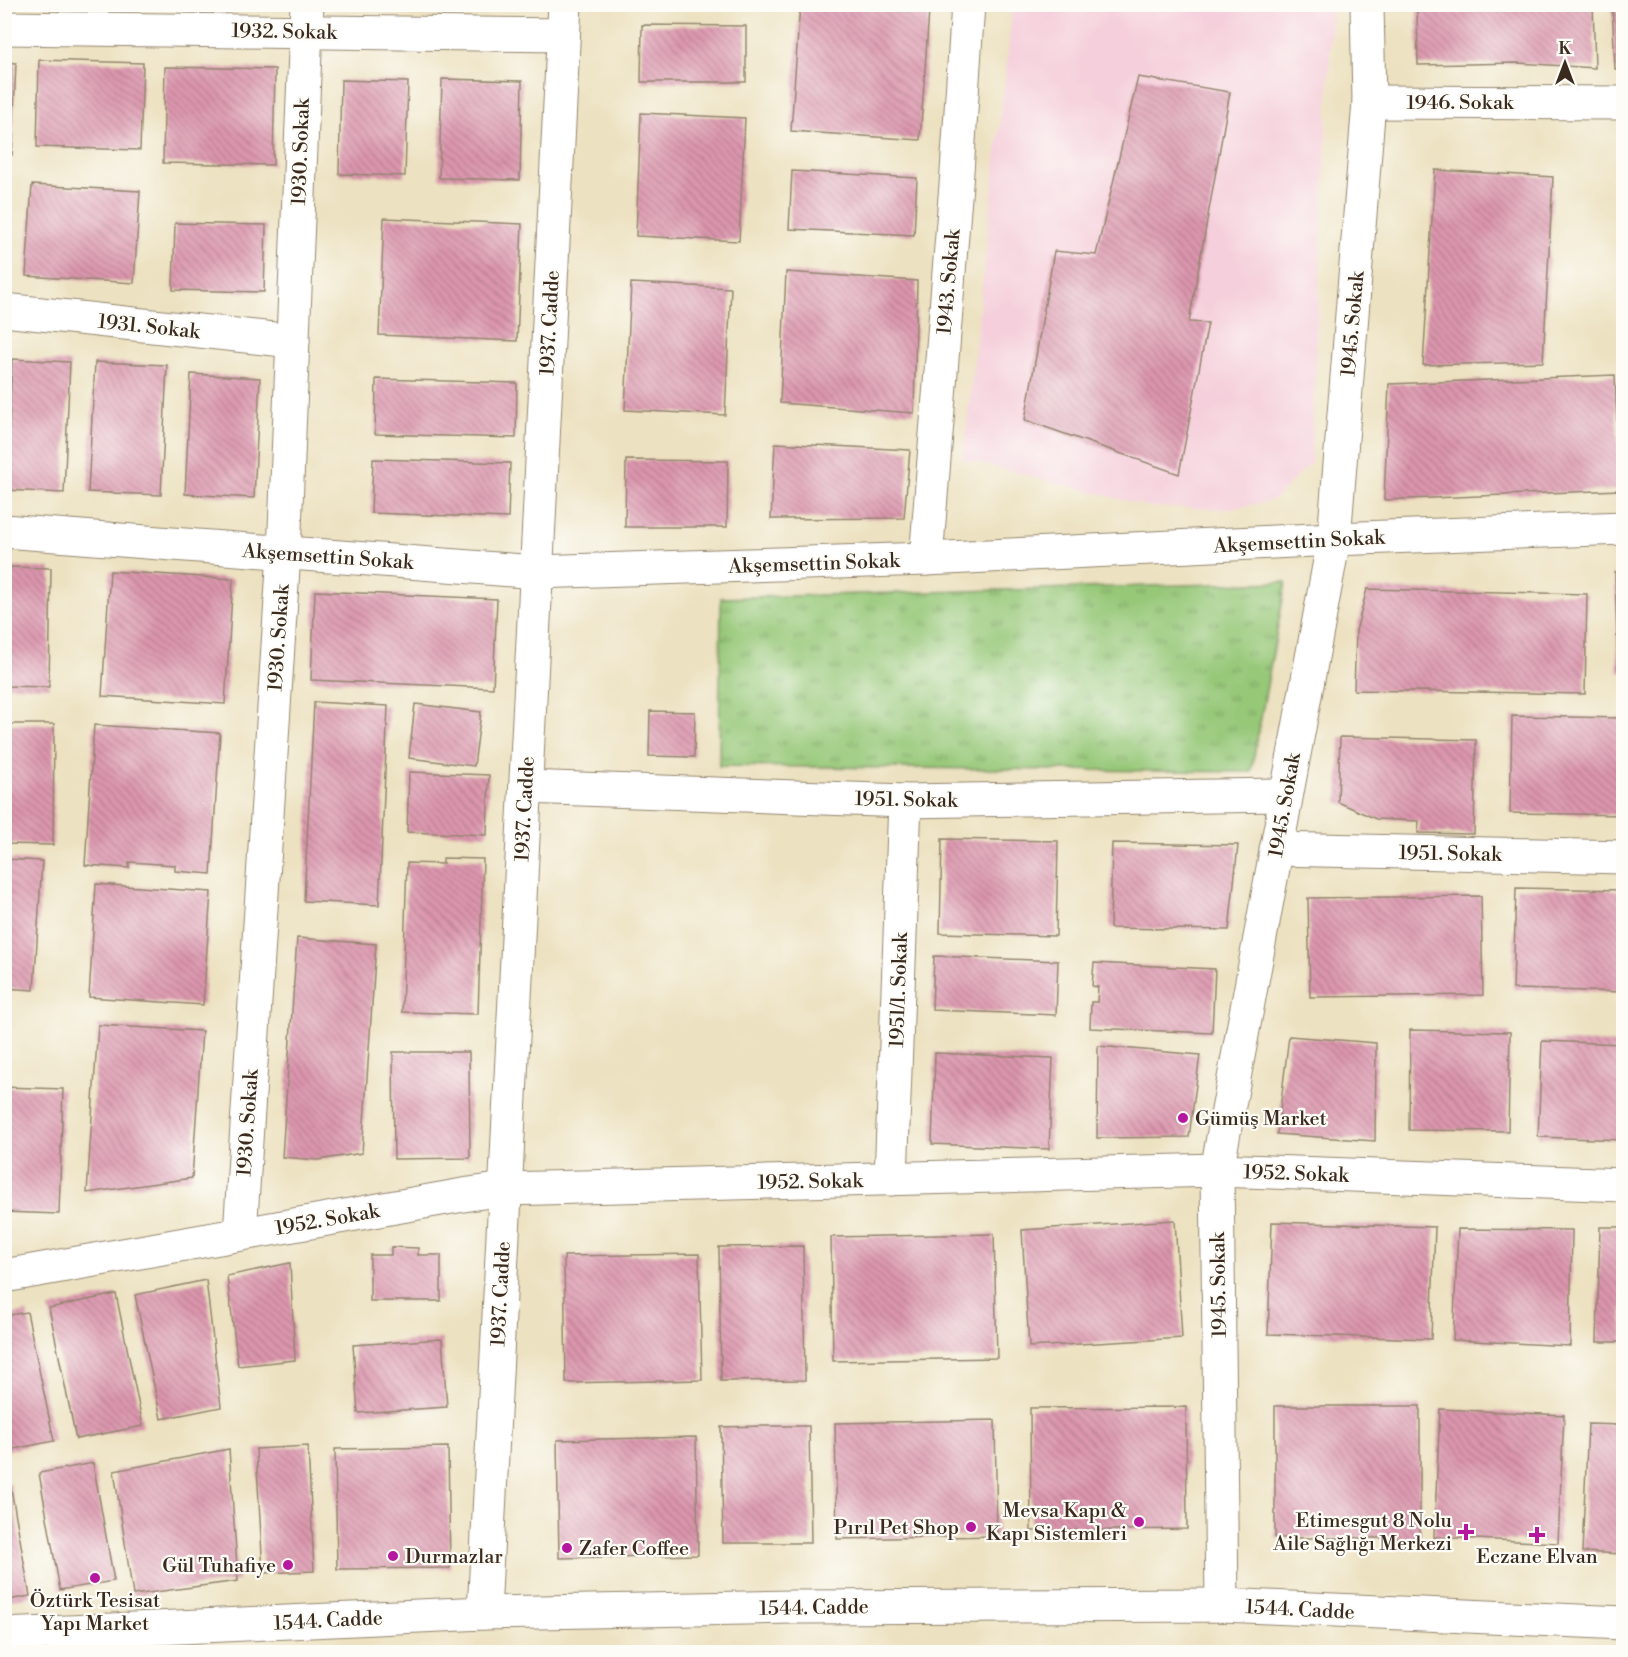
<svg xmlns="http://www.w3.org/2000/svg" width="1628" height="1657" viewBox="0 0 1628 1657" font-family="'Libre Bodoni',serif">
  <style>
    .built { fill: #f5cfdb }
    .park { fill: url(#park-tufts); stroke: #68794b; stroke-width: 1.5 }
    .building { fill: url(#building-back-hatch) }
    .lines { fill: none; stroke-linecap: round; stroke-linejoin: round }
    .minor-casing { stroke: #94866f; stroke-width: 35 }
    .major-casing { stroke: #94866f; stroke-width: 35 }
    .minor { stroke: #fff; stroke-width: 33 }
    .major { stroke: #fff; stroke-width: 33 }
    .poi-dot { fill: #b5179e; stroke: #fdfcf7; stroke-width: 2 }
    .labels { text-anchor: middle; stroke-width: 4.5; stroke-linejoin: round; paint-order: stroke }
    .street-label { font-size: 20px; fill: #3b2a1e; stroke: #fdfcf7 }
    .poi-label { font-size: 20px; fill: #3b2a1e; stroke: #fdfcf7; text-anchor: end }
  </style>
  <defs>
    <pattern id="park-tufts" width="24" height="20" patternUnits="userSpaceOnUse" patternTransform="scale(1.5)"><rect width="24" height="20" fill="#96c878"/><path d="M3 7l-1-3M5 7V3M7 7l1-3M15 17l-1-3M17 17v-4M19 17l1-3" fill="none" stroke="#7ca362"/></pattern>
    <pattern id="building-back-hatch" width="6" height="6" patternUnits="userSpaceOnUse" patternTransform="scale(1.5)"><rect width="6" height="6" fill="#dc96ae"/><path d="M-1 5l2 2M0 0l6 6M5-1l2 2" fill="none" stroke="#b47b8d"/></pattern>
  </defs>
  <rect width="100%" height="100%" fill="#fdfcf7"/>
  <filter id="ink" filterUnits="userSpaceOnUse"><feTurbulence type="fractalNoise" baseFrequency=".0167" numOctaves="2"/><feDisplacementMap in="SourceGraphic" scale="12" xChannelSelector="R" yChannelSelector="G"/><feConvolveMatrix kernelMatrix="1 2 1 2 8 2 1 2 1" color-interpolation-filters="sRGB"/></filter>
  <filter id="wash" filterUnits="userSpaceOnUse"><feTurbulence type="fractalNoise" baseFrequency=".008" numOctaves="4" result="noise"/><feDisplacementMap in="SourceGraphic" scale="24" xChannelSelector="R" yChannelSelector="G"/><feGaussianBlur stdDeviation="1.35" result="paint"/><feColorMatrix in="noise" values="0 0 0 0 0 0 0 0 0 0 0 0 0 0 0 0 0 1.4 0 .05"/><feComposite in="paint" operator="in"/></filter>
  <g filter="url(#wash)">
    <rect width="100%" height="100%" fill="#ece1c0"/>
    <polygon class="built" points="1013,5 1332,5 1311,463 1272,501 1226,509 1151,507 963,459"/>
    <polygon class="park" points="1286,582 1251,772 719,766 721,598"/>
    <g id="blocks">
      <g class="building">
        <polygon points="800,4 841,4 929,11 920,140 791,131"/>
        <polygon points="1417,4 1593,4 1595,68 1518,63 1418,65"/>
        <polygon points="1612,4 1623,4 1623,69 1615,69"/>
        <polygon points="642,25 746,26 746,82 641,82"/>
        <polygon points="39,60 143,63 140,150 37,147"/>
        <polygon points="4,62 16,63 12,155 4,155"/>
        <polygon points="165,67 275,69 273,165 163,163"/>
        <polygon points="1138,77 1230,92 1189,322 1208,323 1179,474 1025,420 1054,251 1096,255"/>
        <polygon points="442,79 522,81 520,180 439,178"/>
        <polygon points="341,80 408,82 405,176 339,174"/>
        <polygon points="641,113 745,118 739,241 636,236"/>
        <polygon points="1435,170 1553,177 1543,362 1423,365"/>
        <polygon points="792,171 917,178 914,235 789,229"/>
        <polygon points="32,185 140,191 134,283 26,276"/>
        <polygon points="384,218 522,224 517,341 379,335"/>
        <polygon points="175,223 266,225 264,292 173,290"/>
        <polygon points="786,272 917,281 914,413 780,403"/>
        <polygon points="631,283 731,288 725,415 625,410"/>
        <polygon points="12,359 70,362 64,493 6,490"/>
        <polygon points="95,362 167,365 161,495 88,492"/>
        <polygon points="191,374 260,378 254,498 185,494"/>
        <polygon points="1615,375 1620,490 1384,500 1389,384"/>
        <polygon points="376,379 517,383 516,438 375,434"/>
        <polygon points="775,443 910,450 904,518 771,519"/>
        <polygon points="373,459 510,463 508,518 371,513"/>
        <polygon points="626,460 728,461 727,527 625,527"/>
        <polygon points="4,567 51,568 49,687 4,686"/>
        <polygon points="110,571 233,579 225,704 102,696"/>
        <polygon points="1615,572 1623,572 1623,672 1618,672"/>
        <polygon points="1367,589 1587,594 1585,694 1354,690 1356,631"/>
        <polygon points="315,591 497,599 493,688 311,680"/>
        <polygon points="314,702 388,706 379,905 304,901"/>
        <polygon points="415,704 481,712 474,766 409,758"/>
        <polygon points="650,711 695,712 694,757 649,756"/>
        <polygon points="1512,716 1623,718 1623,815 1510,813"/>
        <polygon points="4,724 54,724 53,845 4,844"/>
        <polygon points="94,725 220,733 211,874 175,871 175,865 129,862 129,868 85,865"/>
        <polygon points="1340,737 1476,740 1474,834 1418,833 1419,821 1376,819 1338,802"/>
        <polygon points="409,772 489,775 487,835 407,832"/>
        <polygon points="942,839 1058,841 1056,936 940,933"/>
        <polygon points="1112,843 1238,845 1229,930 1110,928"/>
        <polygon points="443,858 483,859 478,1014 402,1012 407,863 443,864"/>
        <polygon points="4,859 42,861 34,990 4,988"/>
        <polygon points="96,884 211,892 203,1005 89,997"/>
        <polygon points="1516,888 1623,890 1623,992 1513,989"/>
        <polygon points="1481,896 1483,995 1310,997 1308,898"/>
        <polygon points="297,938 376,944 362,1153 318,1160 282,1157"/>
        <polygon points="934,956 1058,961 1056,1015 932,1010"/>
        <polygon points="1094,963 1215,969 1212,1033 1090,1028 1091,1002 1097,1002 1098,987 1092,986"/>
        <polygon points="98,1025 202,1031 192,1178 87,1193"/>
        <polygon points="1410,1030 1510,1032 1508,1131 1409,1130"/>
        <polygon points="1289,1036 1376,1043 1375,1141 1277,1134"/>
        <polygon points="1542,1041 1623,1044 1623,1140 1538,1137"/>
        <polygon points="1098,1046 1200,1055 1189,1137 1097,1138"/>
        <polygon points="393,1052 469,1052 470,1158 394,1159"/>
        <polygon points="935,1053 1053,1058 1049,1149 932,1144"/>
        <polygon points="4,1087 63,1089 59,1214 4,1212"/>
        <polygon points="1175,1220 1182,1338 1029,1347 1022,1230"/>
        <polygon points="1272,1222 1435,1227 1431,1339 1268,1334"/>
        <polygon points="1600,1227 1623,1227 1623,1342 1597,1342"/>
        <polygon points="1458,1229 1572,1230 1570,1346 1453,1340"/>
        <polygon points="994,1234 997,1358 833,1361 831,1237"/>
        <polygon points="803,1246 805,1380 721,1381 719,1247"/>
        <polygon points="391,1247 418,1248 418,1255 441,1255 441,1301 370,1301 370,1255 391,1255"/>
        <polygon points="699,1254 702,1380 566,1383 564,1256"/>
        <polygon points="290,1263 295,1360 238,1366 227,1276"/>
        <polygon points="206,1280 221,1407 161,1419 135,1295"/>
        <polygon points="116,1294 143,1426 76,1439 49,1308"/>
        <polygon points="27,1312 54,1441 4,1451 4,1316"/>
        <polygon points="442,1339 447,1407 358,1413 353,1345"/>
        <rect x="1275" y="1406" width="145" height="132"/>
        <polygon points="1186,1407 1187,1529 1031,1531 1030,1408"/>
        <polygon points="1440,1409 1564,1415 1558,1543 1434,1537"/>
        <polygon points="995,1420 997,1536 837,1539 835,1423"/>
        <polygon points="1588,1424 1623,1425 1623,1554 1582,1552"/>
        <polygon points="764,1426 809,1426 811,1543 723,1543 721,1427"/>
        <polygon points="696,1437 698,1555 559,1558 557,1440"/>
        <polygon points="308,1446 314,1571 263,1573 256,1449"/>
        <polygon points="448,1447 450,1568 337,1569 335,1449"/>
        <polygon points="229,1449 238,1581 133,1595 114,1471"/>
        <polygon points="93,1463 114,1581 60,1590 39,1473"/>
        <polygon points="10,1483 30,1596 4,1601 4,1484"/>
      </g>
    </g>
  </g>
  <g filter="url(#ink)">
    <use href="#blocks" fill-opacity="0" stroke="#94866f" stroke-width="1.5"/>
    <g class="lines">
      <g class="minor-casing">
        <g id="minor">
          <polyline points="4,28 563,35"/>
          <polyline points="1369,102 1624,103"/>
          <polyline points="4,310 293,341"/>
          <polyline points="4,531 536,572 926,559 1334,539 1624,528"/>
          <polyline points="926,559 957,172 968,4"/>
          <polyline points="526,787 905,801 1286,795"/>
          <polyline points="1276,849 1624,857"/>
          <polyline points="891,1179 905,801"/>
          <polyline points="240,1234 284,553 307,4"/>
          <polyline points="4,1276 469,1194 505,1189 1217,1170 1624,1185"/>
          <polyline points="1222,1605 1217,1170 1334,539 1369,102 1367,4"/>
          <polyline points="484,1613 565,4"/>
        </g>
      </g>
      <g class="major-casing">
        <polyline id="major" points="4,1635 484,1613 793,1607 1222,1605 1624,1623"/>
      </g>
      <use href="#minor" class="minor"/>
      <use href="#major" class="major"/>
    </g>
  </g>
  <g class="poi-dot">
    <circle cx="1183" cy="1118" r="6"/>
    <circle cx="1139" cy="1522" r="6"/>
    <circle cx="971" cy="1527" r="6"/>
    <path d="M1463 1523h6v6h6v6h-6v6h-6v-6h-6v-6h6z"/>
    <path d="M1534 1526h6v6h6v6h-6v6h-6v-6h-6v-6h6z"/>
    <circle cx="567" cy="1548" r="6"/>
    <circle cx="393" cy="1556" r="6"/>
    <circle cx="288" cy="1565" r="6"/>
    <circle cx="95" cy="1578" r="6"/>
  </g>
  <g class="labels">
    <g class="street-label">
      <text transform="translate(284 31) rotate(1)" y="7">1932. Sokak</text>
      <text x="1460" y="109">1946. Sokak</text>
      <text transform="translate(300 152) rotate(-88)" y="7">1930. Sokak</text>
      <text transform="translate(948 282) rotate(-85)" y="7">1943. Sokak</text>
      <text transform="translate(549 323) rotate(-87)" y="7">1937. Cadde</text>
      <text transform="translate(1352 324) rotate(-85)" y="7">1945. Sokak</text>
      <text transform="translate(149 326) rotate(6)" y="7">1931. Sokak</text>
      <text transform="translate(1299 541) rotate(-3)" y="7">Akşemsettin Sokak</text>
      <text transform="translate(328 556) rotate(4)" y="7">Akşemsettin Sokak</text>
      <text transform="translate(814 563) rotate(-2)" y="7">Akşemsettin Sokak</text>
      <text transform="translate(278 638) rotate(-86)" y="7">1930. Sokak</text>
      <text transform="translate(906 799) rotate(1)" y="7">1951. Sokak</text>
      <text transform="translate(1284 805) rotate(-80)" y="7">1945. Sokak</text>
      <text transform="translate(524 809) rotate(-87)" y="7">1937. Cadde</text>
      <text transform="translate(1450 853) rotate(1)" y="7">1951. Sokak</text>
      <text transform="translate(898 990) rotate(-88)" y="7">1951/1. Sokak</text>
      <text transform="translate(247 1123) rotate(-86)" y="7">1930. Sokak</text>
      <text transform="translate(1296 1173) rotate(2)" y="7">1952. Sokak</text>
      <text transform="translate(810 1181) rotate(-1)" y="7">1952. Sokak</text>
      <text transform="translate(327 1219) rotate(-10)" y="7">1952. Sokak</text>
      <text transform="translate(1218 1285) rotate(-91)" y="7">1945. Sokak</text>
      <text transform="translate(500 1294) rotate(-87)" y="7">1937. Cadde</text>
      <text transform="translate(814 1607) rotate(-1)" y="7">1544. Cadde</text>
      <text transform="translate(1300 1609) rotate(3)" y="7">1544. Cadde</text>
      <text transform="translate(328 1620) rotate(-3)" y="7">1544. Cadde</text>
    </g>
    <g class="poi-label">
      <text x="1195" y="1125" text-anchor="start">Gümüş Market</text>
      <text x="1127" y="1517">Mevsa Kapı &amp;<tspan x="1127" dy="23">Kapı Sistemleri</tspan></text>
      <text x="1452" y="1527">Etimesgut 8 Nolu<tspan x="1452" dy="23">Aile Sağlığı Merkezi</tspan></text>
      <text x="959" y="1534">Pırıl Pet Shop</text>
      <text x="579" y="1555" text-anchor="start">Zafer Coffee</text>
      <text x="405" y="1563" text-anchor="start">Durmazlar</text>
      <text x="1537" y="1563" text-anchor="middle">Eczane Elvan</text>
      <text x="276" y="1572">Gül Tuhafiye</text>
      <text x="95" y="1607" text-anchor="middle">Öztürk Tesisat<tspan x="95" dy="23">Yapı Market</tspan></text>
    </g>
  </g>
  <rect width="1628" height="1657" fill="none" stroke="#fdfcf7" stroke-width="24"/>
  <g transform="translate(1565 63)" stroke="#fdfcf7" stroke-width="4.5" paint-order="stroke">
  <path d="M0-4.5L10 22L0 15L-10 22Z" fill="#3b2a1e"/>
  <text y="-9" font-size="16" font-weight="bold" text-anchor="middle" fill="#3b2a1e">K</text>
  </g>
</svg>
